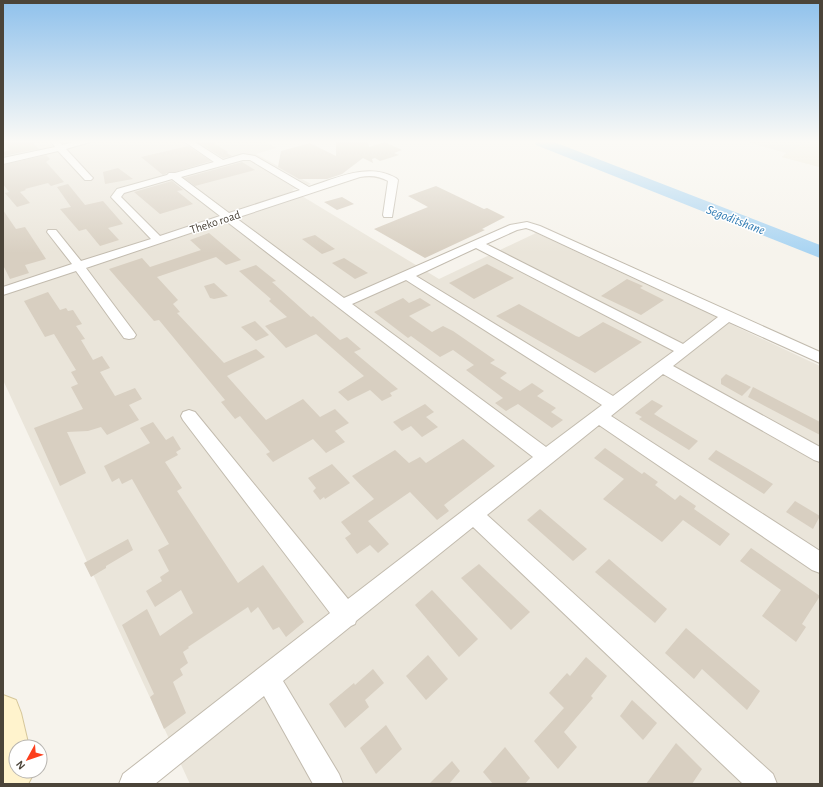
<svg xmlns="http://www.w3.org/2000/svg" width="823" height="787" viewBox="0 0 823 787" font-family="'Alegreya Sans',sans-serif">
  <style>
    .residential { fill: #eae5da }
    .education { fill: #efe8d6 }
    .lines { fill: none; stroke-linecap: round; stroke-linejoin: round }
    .river { fill: #a9d4f2; fill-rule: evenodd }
    .building { fill: #d8cfc1 }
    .street-casing { stroke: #c2bbae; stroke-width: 2 }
    .secondary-casing { stroke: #d6c79b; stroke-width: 2 }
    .street { fill: #fff; fill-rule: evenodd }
    .secondary { fill: #fff3cd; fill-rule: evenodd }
    .labels { text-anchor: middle; stroke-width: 3; stroke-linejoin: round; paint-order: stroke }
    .far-street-label { font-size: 12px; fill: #4b4439; stroke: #fff }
    .far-water-label { font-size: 13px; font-style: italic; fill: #2e7ab2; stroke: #fff }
  </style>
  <rect width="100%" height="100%" fill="#f6f3ec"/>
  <g class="residential">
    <polygon points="3,142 266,142 276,148 256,154 311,184 292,190 439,279 536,233 820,366 820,784 190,784 3,380"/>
    <polygon points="747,142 820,142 820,167 782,157 786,153"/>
  </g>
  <polygon class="education" points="806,142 820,142 820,167 782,157"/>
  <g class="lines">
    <polygon class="river" points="535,142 554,142 820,245 820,258 536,145"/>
  </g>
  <g class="building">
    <polygon points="3,142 32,142 39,149 3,156 3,152 10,150"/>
    <polygon points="212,142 228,152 227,153 232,156 223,158 199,143"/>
    <polygon points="336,142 368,142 369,147 385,142 402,150 394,153 399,155 380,161 375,158 372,159 373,163 363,158 342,174 327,179 299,179 278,167 281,151 310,143 336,156"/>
    <polygon points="188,146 211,161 175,172 169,172 163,175 141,157"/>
    <polygon points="46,155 50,159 46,162 64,182 51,186 48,183 25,189 26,190 20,192 30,203 17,207 5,193 9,192 3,184 3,165"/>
    <polygon points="242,162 255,170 195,186 184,178"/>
    <polygon points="118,168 133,179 105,184 103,172"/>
    <polygon points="172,181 183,190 177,191 193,204 160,214 134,192"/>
    <polygon points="68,184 85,205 103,201 123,224 108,228 119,240 100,246 86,229 79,231 60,209 71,207 57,187"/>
    <polygon points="436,186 484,209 487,208 505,217 482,229 485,230 425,258 374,229 428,207 408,196"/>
    <polygon points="342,197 354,204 337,210 324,202"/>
    <polygon points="3,210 16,229 25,227 46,259 25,265 29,273 10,279 3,265"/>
    <polygon points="209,233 241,260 226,265 216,257 157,277 178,300 173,304 180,312 177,313 224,363 256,349 265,357 227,376 266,420 303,399 320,417 335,409 349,423 335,431 345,442 326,453 313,439 273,462 266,454 270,452 240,416 235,419 221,402 225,400 159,320 154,321 109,269 142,258 150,267 201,250 190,240"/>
    <polygon points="315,235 335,249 322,254 302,239"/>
    <polygon points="344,258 368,273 355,279 332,263"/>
    <polygon points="487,264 514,278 474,299 449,283"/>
    <polygon points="256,265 276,281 272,282 311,317 313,316 340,340 347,337 361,349 354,352 398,389 390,393 392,396 382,401 370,390 348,401 338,392 364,376 316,334 286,348 265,326 287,317 269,301 271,299 239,271"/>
    <polygon points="627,279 643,286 640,288 664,300 641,315 601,296"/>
    <polygon points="214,283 228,296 214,299 210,298 204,286"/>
    <polygon points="48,292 60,310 66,308 68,311 73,310 82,324 76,326 85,339 81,340 93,360 102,356 110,368 100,372 115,396 135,388 142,399 129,405 139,420 107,435 101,427 88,431 67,432 86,473 60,486 34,428 83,409 71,387 78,384 71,372 76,370 54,334 45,337 24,301"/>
    <polygon points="403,298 409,303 420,298 431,305 409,316 432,332 443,326 453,331 495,360 490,363 507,373 500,378 520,391 532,383 544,391 537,396 556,408 551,412 563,420 552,428 518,404 506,411 495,403 503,398 466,370 474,365 453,350 440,357 411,336 408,338 374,312"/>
    <polygon points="519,304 576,336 579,337 603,322 642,342 595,373 496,316"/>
    <polygon points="255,321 269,335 256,341 241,327"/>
    <polygon points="726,374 751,387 742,396 721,384 721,379"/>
    <polygon points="753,387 820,422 820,435 748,397"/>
    <polygon points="652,400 663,406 654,414 698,441 689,450 639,419 642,417 635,413"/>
    <polygon points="425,404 434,412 426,417 438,427 422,437 411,426 402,431 393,422"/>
    <polygon points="153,422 166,440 173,436 181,449 176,452 178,455 165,462 182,488 177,491 238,583 263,565 304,622 286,637 279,627 273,630 258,607 251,613 248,607 188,647 189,648 183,652 188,663 180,669 183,675 173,682 186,713 164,729 150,697 154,694 122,625 147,609 160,636 193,613 181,590 155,607 146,591 162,581 160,577 169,571 158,550 169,544 132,479 122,484 119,478 112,482 104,466 150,443 140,428"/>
    <polygon points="463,439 495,466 444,505 449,511 437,520 410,492 368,521 389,544 378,553 370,545 357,554 345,538 351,534 341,522 374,499 352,476 395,450 409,463 420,457 426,463"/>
    <polygon points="605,448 642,474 644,472 658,482 655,485 675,500 680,495 696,506 694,509 730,534 720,546 683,520 662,542 603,499 624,479 594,458"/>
    <polygon points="716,450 750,470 773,484 764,494 708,459"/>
    <polygon points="332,464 350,483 325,499 324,497 320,500 313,491 316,488 308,478"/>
    <polygon points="795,501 820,516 813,529 786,512"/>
    <polygon points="540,509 587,549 573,561 527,520"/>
    <polygon points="128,539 133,550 106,566 106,568 91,577 84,563"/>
    <polygon points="751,548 820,596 802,624 806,627 796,642 762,616 781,590 740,561"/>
    <polygon points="609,559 667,609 655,623 595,572"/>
    <polygon points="479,564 530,612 511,630 461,578"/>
    <polygon points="432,590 478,639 459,657 415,605"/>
    <polygon points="686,628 760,691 747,710 702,669 694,679 665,653"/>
    <polygon points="428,655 448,679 426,700 406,676"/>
    <polygon points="586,657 607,676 591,696 593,698 564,732 577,747 558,769 534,741 564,708 549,693 567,673 570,676"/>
    <polygon points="373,669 384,683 365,700 369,707 345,728 329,704 354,683 355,685"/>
    <polygon points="632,700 657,723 643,740 620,716"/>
    <polygon points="386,725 402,749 376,774 360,748"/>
    <polygon points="676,743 702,769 692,784 646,784"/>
    <polygon points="505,747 530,778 525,784 493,784 483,772"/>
    <polygon points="452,761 460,771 449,784 429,784"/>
  </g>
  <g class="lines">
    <g class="street-casing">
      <g id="street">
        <polygon points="51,142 60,142 62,145 73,142 90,142 66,149 91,176 93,178 91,180 85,180 58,151 3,164 3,158 55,147"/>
        <path d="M185,142H195L223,160L243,154L255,156L309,187C337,178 368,162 396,178L398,180L392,217H384L383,215L388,181C379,176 371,175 360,177L236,218L344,298L510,225L527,222L540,226L820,352V363L729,322L673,366L820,447V462L814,460L663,374L611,416L820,551V573L812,570L599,425L487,515L773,774L777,784H743L473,527L356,621L355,624L351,626L283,681L339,774L343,784H313L264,696L155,784H119L123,774L330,613L183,420L181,416L183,412L189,410L195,412L348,599L533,457L226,221L86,268L134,332L136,335L134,338L129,339L124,338L76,271L3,295V287L72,264L47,232L48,230H56L81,261L151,239L111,197L117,189L167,175L169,173H175L214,162ZM243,160H250L300,190L229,213L181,177ZM172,179L220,216L160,236L121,197L124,193ZM526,228L532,230L718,317L683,344L486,244L517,230ZM476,248L674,351L613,396L416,276ZM406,280L602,405L546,447L352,304Z"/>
      </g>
    </g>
    <g class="secondary-casing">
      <polygon id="secondary" points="3,695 16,700 21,713 29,747 16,747 16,771 35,771 28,784 3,784"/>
    </g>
    <use href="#street" class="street"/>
    <use href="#secondary" class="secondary"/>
  </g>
  <linearGradient id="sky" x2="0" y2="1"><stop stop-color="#8fc1ec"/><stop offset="0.56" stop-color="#fbfaf6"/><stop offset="1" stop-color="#fbfaf6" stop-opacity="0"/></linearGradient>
  <rect width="823" height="253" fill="url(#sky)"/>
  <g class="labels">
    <g class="far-street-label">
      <text transform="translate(215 222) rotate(-18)" y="4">Theko road</text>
    </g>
    <g class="far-water-label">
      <text transform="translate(736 219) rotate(21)" y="5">Segoditshane</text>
    </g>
  </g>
  <rect width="823" height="787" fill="none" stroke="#4b4439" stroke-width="8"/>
  <g transform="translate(28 759) rotate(230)"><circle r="19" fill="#ffffff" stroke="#b7b4b0"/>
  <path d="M0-3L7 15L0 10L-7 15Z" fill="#fc3f1d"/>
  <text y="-6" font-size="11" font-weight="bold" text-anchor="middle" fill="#4b4439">N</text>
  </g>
</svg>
